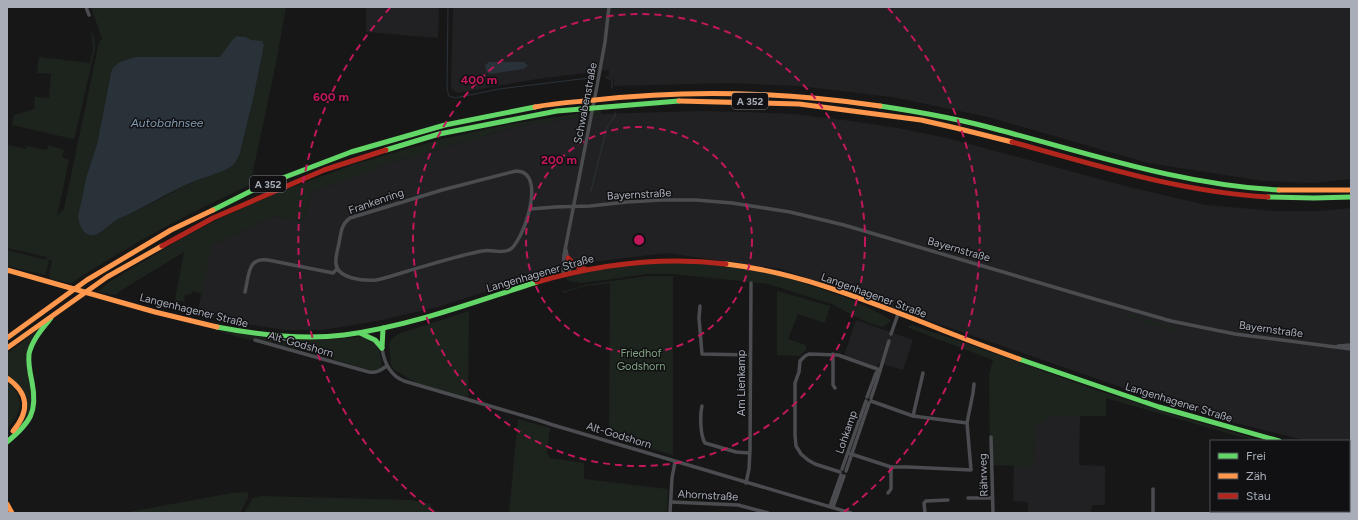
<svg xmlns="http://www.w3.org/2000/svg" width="1358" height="520" viewBox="0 0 1358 520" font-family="Figtree,sans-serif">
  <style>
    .built { fill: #212123 }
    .green { fill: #1d241e; fill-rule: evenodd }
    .water { fill: #2a3239 }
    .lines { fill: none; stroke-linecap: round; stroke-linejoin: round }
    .stream { stroke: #2a3239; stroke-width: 1 }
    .street { stroke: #4b4c50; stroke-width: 3.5 }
    .fast { stroke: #63d668; stroke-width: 5 }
    .slow { stroke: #ff974d; stroke-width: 5 }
    .jam { stroke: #b3261e; stroke-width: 5 }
    .ring { fill: none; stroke: #c2185b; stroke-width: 2; stroke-dasharray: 7 5 }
    .labels { text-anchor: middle; stroke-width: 3; stroke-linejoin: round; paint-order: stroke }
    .shield { fill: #111113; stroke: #7b7e86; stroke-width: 1 }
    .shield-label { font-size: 10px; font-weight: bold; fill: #a8adb8 }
    .street-label { font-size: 11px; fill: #a8adb8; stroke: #111113 }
    .park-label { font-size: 11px; fill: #7fa381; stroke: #111113 }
    .water-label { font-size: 12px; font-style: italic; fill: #7f9bb3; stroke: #111113 }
    .centre { fill: #c2185b; stroke: #111113; stroke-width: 2 }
    .ring-label { font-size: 12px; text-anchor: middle; font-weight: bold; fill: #c2185b; stroke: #111113; stroke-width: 3; stroke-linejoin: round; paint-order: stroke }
  </style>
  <rect width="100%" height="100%" fill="#171717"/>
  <g class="built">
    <polygon points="366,7 439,7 438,38 366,32"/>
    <polygon points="453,7 1351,7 1351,179 1312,183 1263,181 1148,163 988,117 921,103 892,97 799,86 730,83 614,86 614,80 608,76 609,70 537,79 457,93 451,88"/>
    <polygon points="699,111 747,112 794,114 851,121 898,128 947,138 1125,186 1206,205 1275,211 1320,211 1351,208 1351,452 1349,451 1349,441 1308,441 1224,420 1132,391 781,269 666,253 568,265 438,307 377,321 323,330 285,330 239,323 197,314 212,245 274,216 303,221 312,192 371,171 379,166 519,126 601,114"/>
    <polygon points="856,320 913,340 903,370 879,363 877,367 844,356"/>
    <polygon points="1050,416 1080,416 1079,465 1105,466 1105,505 1092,505 1091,513 1028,513 1028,502 1013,501 1014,465 1033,465 1034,427"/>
  </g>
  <g class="green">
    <path d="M91,7H286L276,63L250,185C188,213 128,246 71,283L51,279L49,276L52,260H47L49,262L45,275L7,266V250L46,260L47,257L7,248V145L27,149V146L47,150L48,145L64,150L62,157L69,160L57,216L64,209L99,42L102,39ZM237,36C244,35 247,40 253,41C258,42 259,41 263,43L264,45L254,95L240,153L220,172L185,185L155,202L119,218L98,234L87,175L97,144L111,73L136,57H221L233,39Z"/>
    <polygon points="91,28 95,42 95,49 75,136 73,139 12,125 14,115 34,109 35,97 49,98 51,74 37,73 39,57 90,63 93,49"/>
    <polygon points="601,110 601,114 519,126 379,166 371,171 312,192 303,221 274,216 212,245 202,294 193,291 192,294 184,295 185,302 180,301 178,306 174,305 184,252 120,291 116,295 98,292 109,282 181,239 221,218 282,191 355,164 438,140 505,125"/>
    <path d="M666,261L715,263L749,268L779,275L850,299L887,317L891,321L883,327L872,324L862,320L832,304L768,284L673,274H648L582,283L567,281L566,279L567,278C599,267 632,264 666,261Z"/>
    <polygon points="647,276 673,276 673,455 609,437 610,283 586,286 563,293 562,290 565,291 585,285"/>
    <polygon points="777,291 830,306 825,323 798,314 788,339 806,345 806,350 799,356 777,355"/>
    <polygon points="469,311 468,398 417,383 393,369 391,364 389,344 392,339 398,334"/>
    <path d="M1127,314L1150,321L1149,324H1151L1152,321L1178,328C1175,331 1171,331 1167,330V327L1154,324L1153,327L1143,324L1144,321L1130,317L1129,319H1128Z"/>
    <polygon points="911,325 962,342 1099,391 1181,417 1263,441 1255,441 1106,398 1106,416 1051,416 1034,427 1033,466 990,465 989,375 993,360 909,328 908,327"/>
    <polygon points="214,330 269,338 301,340 334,339 363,337 375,342 379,349 382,365 380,369 373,371 318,355 308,348 305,347 300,349 297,349 257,339 249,340"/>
    <polygon points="36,331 29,345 34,401 28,419 14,433 28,406 7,376 7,354"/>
    <path d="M7,382C26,396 22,414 7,429Z"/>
    <polygon points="518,419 550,428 547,453 550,458 584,463 584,479 668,489 667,513 509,513"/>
    <polygon points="1349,469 1351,469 1351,513 1274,513 1274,511 1349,511"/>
    <polygon points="248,492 248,498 240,513 123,513 232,493"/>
    <polygon points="260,496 412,500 431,504 431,510 447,513 244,513 253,498"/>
  </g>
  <g class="water">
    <path d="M237,36L246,37L251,40L262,41L264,45L254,95L240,153L235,163L229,168C215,175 198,179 183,186C162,196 142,209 120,218C113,221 101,234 95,235C84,237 79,225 78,217L87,175L97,144L111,73L113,68L120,62L136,57H220L233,39Z"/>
    <polygon points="489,62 524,62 528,66 523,69 490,74 486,71 485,65"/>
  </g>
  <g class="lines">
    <g class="stream">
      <polyline points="448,7 447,89 449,96 455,98 499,89 589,78"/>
      <polyline points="606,77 612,80 612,88"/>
      <polyline points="591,191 607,127 615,116 615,113"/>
    </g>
    <g class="street">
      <polyline points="86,7 89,15"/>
      <path d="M516,171C549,171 522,245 509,250C500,254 491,249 482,251C457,256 432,264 408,271C397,274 387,278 376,280C364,281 338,279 336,264C335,257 338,249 339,243C341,233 341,224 350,218L442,190Z"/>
      <polyline points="530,209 555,207 590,206 627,202 661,200 696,200 732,203 758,207 790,212 844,225 1091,298 1171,321 1235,334 1351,349"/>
      <polyline points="566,250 570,273"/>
      <polyline points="563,275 564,255 597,86 605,42 609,7"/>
      <path d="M245,292C249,276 247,257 268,260L333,273L337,269"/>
      <polyline points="700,306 699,318 702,354 750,355"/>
      <polyline points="891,334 898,314"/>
      <path d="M255,340L369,372C377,373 381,370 387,366"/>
      <polyline points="1338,346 1351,345"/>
      <path d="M382,348C384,362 389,375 404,381L538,420L553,425L851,513"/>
      <polyline points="833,354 833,385 835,388"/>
      <polyline points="867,397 876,373 880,370"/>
      <path d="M871,398C878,379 883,360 889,341"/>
      <path d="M702,406C700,415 700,435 705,443L736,452L749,453"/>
      <polyline points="913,416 923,373"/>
      <polyline points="967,423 973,393 974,384"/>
      <polyline points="991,437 993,513"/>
      <polyline points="848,453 891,467 908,467 971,470 967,423 913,416 871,401"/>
      <polyline points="842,469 866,401"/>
      <polyline points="846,471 869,403"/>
      <polyline points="840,472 815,464 808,460 801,454 796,446 795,435 795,383 799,372 800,361 805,356 809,354 838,355 880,370"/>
      <polyline points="746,483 749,469 750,450 751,283"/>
      <polyline points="1153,489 1153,513"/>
      <polyline points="888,493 891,489 891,467"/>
      <polyline points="968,498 992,498"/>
      <polyline points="671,502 738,505 768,513"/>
      <polyline points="830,506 841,475"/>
      <polyline points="833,507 844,476"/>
      <polyline points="670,513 672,478 675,462"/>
      <polyline points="925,513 924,503 926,501 948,500"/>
      <polyline points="1252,513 1252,511"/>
    </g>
    <g class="fast">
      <path d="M880,106C920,112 960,119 999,130C1091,154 1182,185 1279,190"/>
      <polyline points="386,150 439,134 557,111 679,101"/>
      <polyline points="1268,197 1314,198 1351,197"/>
      <polyline points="213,210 259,187 351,152 445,125 535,107"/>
      <path d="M217,327C259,335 302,340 344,335C411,326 474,302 537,282"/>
      <polyline points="360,333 375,340 382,348"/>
      <polyline points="382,348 383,328"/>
      <polyline points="1019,359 1159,407 1279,441"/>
      <path d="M7,442C30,423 38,412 32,382C30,373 28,364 29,354C32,340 42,329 51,318"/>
    </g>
    <g class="slow">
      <polyline points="679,101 799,104 921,120 956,128 1012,142"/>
      <path d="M535,107C555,103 575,102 595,100C691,89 784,92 880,106"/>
      <polyline points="1279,190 1351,190"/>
      <path d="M726,264C795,272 858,297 922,322C954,335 986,347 1019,359"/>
      <polyline points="7,270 155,312 217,327"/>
      <polyline points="7,338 87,280 171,230 213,210"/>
      <polyline points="7,348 107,277 162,246"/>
      <path d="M7,378C29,393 30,411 13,431"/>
      <polyline points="1349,459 1351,460"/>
      <polyline points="7,504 12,513"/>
    </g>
    <g class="jam">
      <path d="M1012,142C1096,165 1180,192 1268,197"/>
      <polyline points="162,246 213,218 324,170 386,150"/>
      <polyline points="568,258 576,266 585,269"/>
      <path d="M537,282C599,264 662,256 726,264"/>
    </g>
  </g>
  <g class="ring">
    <circle cx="639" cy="240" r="113"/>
    <circle cx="639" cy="240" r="226"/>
    <path d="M434 512A340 340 0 0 1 390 8M888 8A340 340 0 0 1 844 512"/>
  </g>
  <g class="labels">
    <g class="shield">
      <rect x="732" y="93" width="36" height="16" rx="3"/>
      <rect x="250" y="176" width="36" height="16" rx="3"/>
    </g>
    <g class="shield-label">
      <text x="750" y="105">A 352</text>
      <text x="268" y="188">A 352</text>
    </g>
    <g class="street-label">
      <text transform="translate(585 103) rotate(-79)" y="4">Schwabenstraße</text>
      <text transform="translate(639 194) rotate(-3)" y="4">Bayernstraße</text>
      <text transform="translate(376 201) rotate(-19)" y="4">Frankenring</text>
      <text transform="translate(959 249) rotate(16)" y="4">Bayernstraße</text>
      <text transform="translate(540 273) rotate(-16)" y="4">Langenhagener Straße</text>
      <text transform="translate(874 295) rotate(20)" y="4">Langenhagener Straße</text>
      <text transform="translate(194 310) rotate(14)" y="4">Langenhagener Straße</text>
      <text transform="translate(1271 329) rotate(8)" y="4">Bayernstraße</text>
      <text transform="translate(301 344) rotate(16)" y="4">Alt-Godshorn</text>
      <text transform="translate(741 383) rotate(-90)" y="4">Am Lienkamp</text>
      <text transform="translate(1179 402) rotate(17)" y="4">Langenhagener Straße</text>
      <text transform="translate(846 432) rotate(-71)" y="4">Lohkamp</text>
      <text transform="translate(619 435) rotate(17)" y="4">Alt-Godshorn</text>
      <text transform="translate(983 475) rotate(-92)" y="4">Rährweg</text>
      <text transform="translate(708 495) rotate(3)" y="4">Ahornstraße</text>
    </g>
    <g class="park-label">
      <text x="641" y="357">Friedhof<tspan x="641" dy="13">Godshorn</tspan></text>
    </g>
    <g class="water-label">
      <text x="167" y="127">Autobahnsee</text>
    </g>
  </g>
  <circle cx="639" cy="240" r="6" class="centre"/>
  <g class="ring-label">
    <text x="479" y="84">400 m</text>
    <text x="331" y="101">600 m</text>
    <text x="559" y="164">200 m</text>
  </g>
  <rect width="1358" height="520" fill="none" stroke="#a8adb8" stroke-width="16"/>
  <rect x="1210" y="440" width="140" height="72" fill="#111113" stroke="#4d4f55"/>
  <rect x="1218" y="453" width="20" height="6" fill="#63d668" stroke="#4d4f55"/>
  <text x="1246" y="460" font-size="12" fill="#a8adb8">Frei</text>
  <rect x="1218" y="473" width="20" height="6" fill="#ff974d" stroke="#4d4f55"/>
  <text x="1246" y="480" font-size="12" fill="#a8adb8">Zäh</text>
  <rect x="1218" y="493" width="20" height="6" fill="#b3261e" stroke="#4d4f55"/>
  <text x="1246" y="500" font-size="12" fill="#a8adb8">Stau</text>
</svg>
